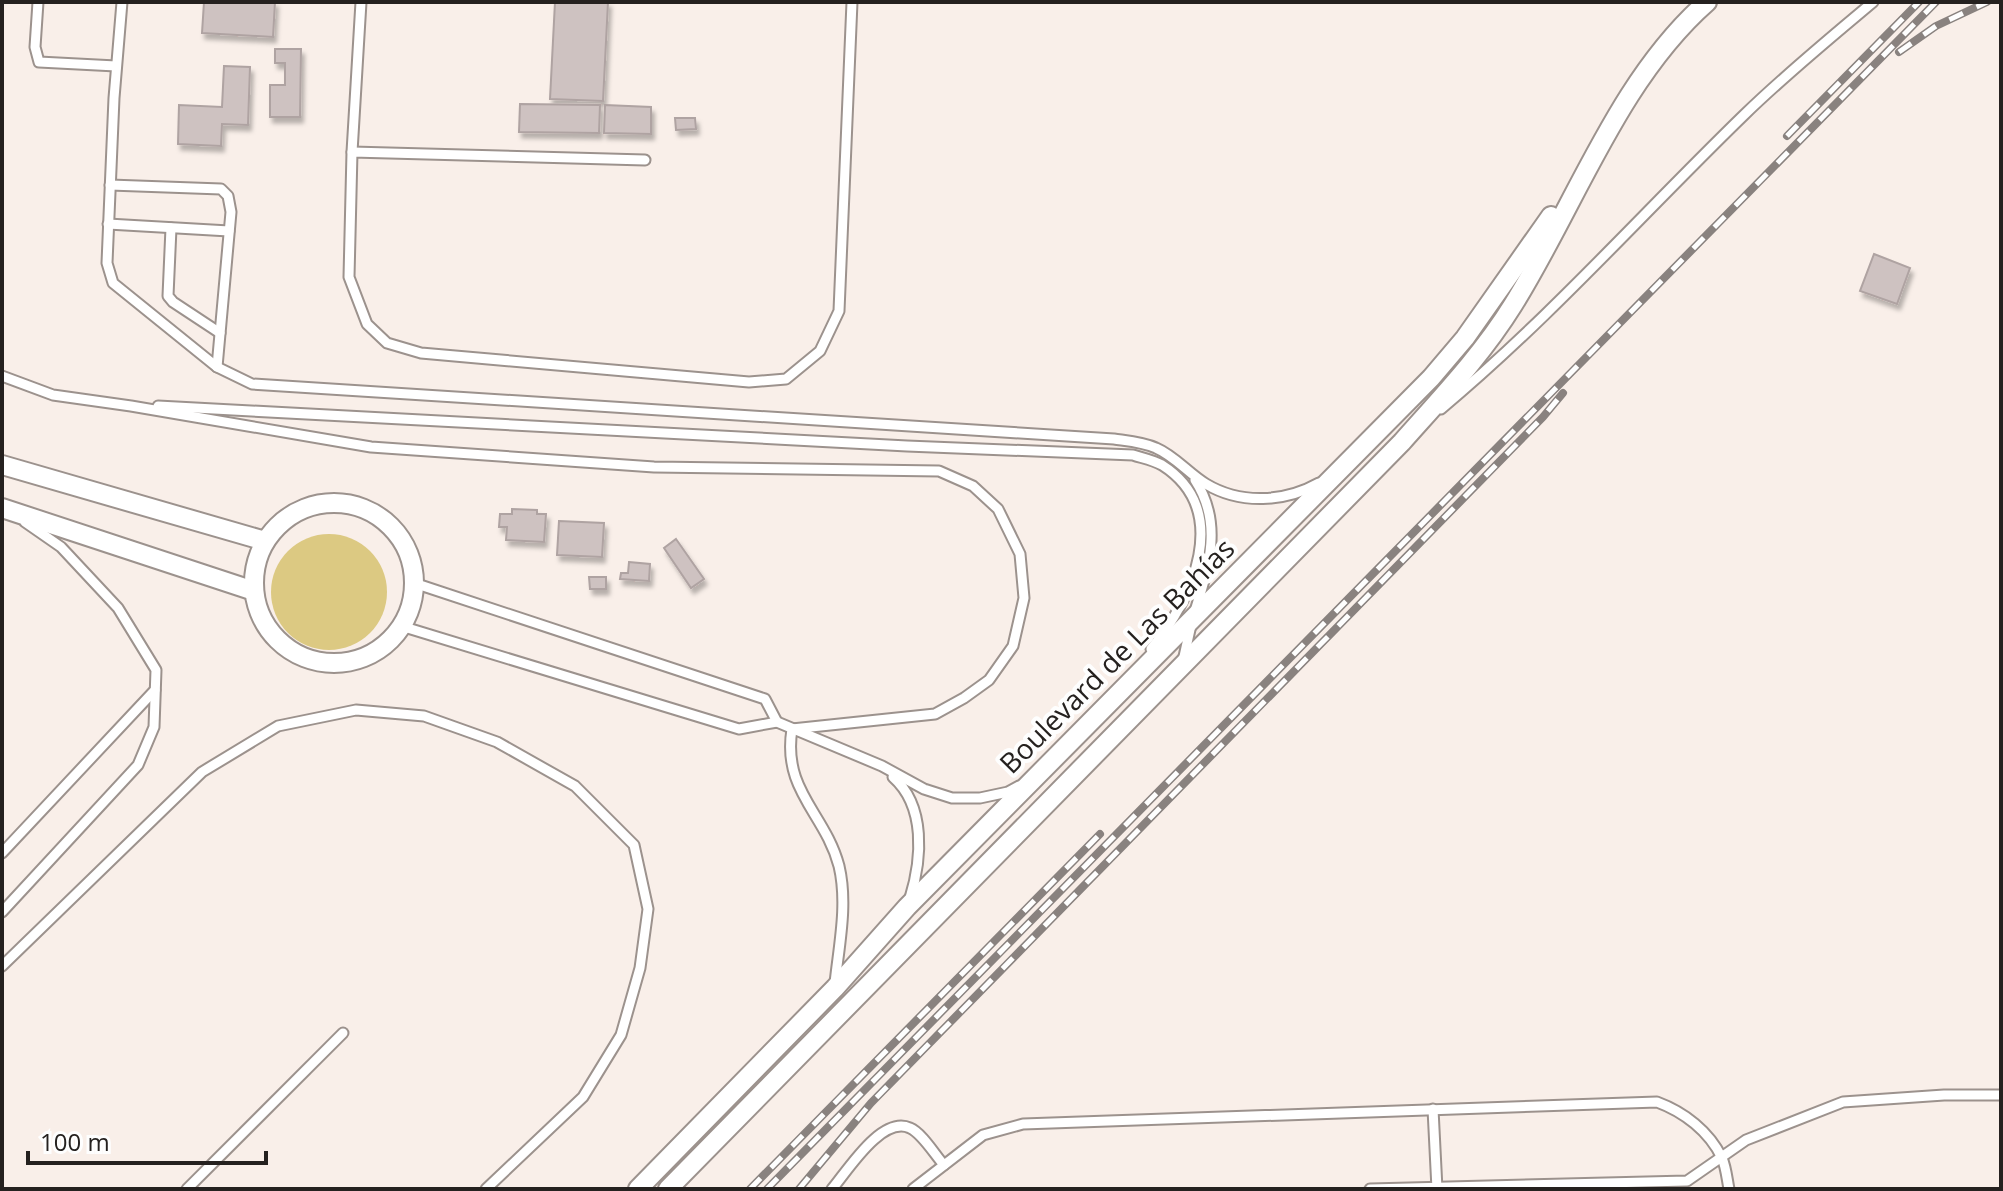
<svg xmlns="http://www.w3.org/2000/svg" width="2003" height="1191" viewBox="0 0 2003 1191" font-family="'Open Sans',sans-serif">
  <style>
    .green { fill: #dcc982 }
    .building { fill: #cec2c1; stroke: #afa3a2; stroke-width: 2; filter: url(#shadow) }
    .lines { fill: none; stroke-linecap: round; stroke-linejoin: round }
    .service-casing { stroke: #9c928d; stroke-width: 13 }
    .minor-casing { stroke: #9c928d; stroke-width: 22 }
    .service { stroke: #fff; stroke-width: 9 }
    .minor { stroke: #fff; stroke-width: 18 }
    .rail-casing { stroke: #89827f; stroke-width: 8 }
    .rail { stroke: #fefefe; stroke-width: 5; stroke-dasharray: 15; stroke-linecap: butt }
    .labels { text-anchor: middle; stroke-width: 8; stroke-linejoin: round; paint-order: stroke }
    .street-label { font-size: 28px; fill: #25211f; stroke: #fefefe }
  </style>
  <defs>
    <filter id="shadow"><feDropShadow dx="3" dy="5.5" stdDeviation="2" flood-color="#0004"/></filter>
  </defs>
  <rect width="100%" height="100%" fill="#f9efe9"/>
  <circle class="green" cx="329" cy="592" r="58"/>
  <g class="building">
    <polygon points="204,2 275,2 273,37 202,33"/>
    <polygon points="555,2 608,2 603,101 550,99"/>
    <polygon points="275,49 301,49 300,117 270,117 270,85 285,85 285,63 275,63"/>
    <polygon points="224,66 250,67 248,125 222,124 221,146 178,144 179,105 222,107"/>
    <polygon points="520,104 600,105 599,133 519,132"/>
    <polygon points="605,105 651,107 651,134 604,133"/>
    <polygon points="675,118 695,118 696,129 676,130"/>
    <polygon points="1874,254 1910,268 1897,304 1860,291"/>
    <polygon points="512,509 537,510 537,514 546,514 544,542 506,540 507,527 499,527 500,514 512,514"/>
    <polygon points="559,521 604,523 602,557 557,555"/>
    <polygon points="676,539 704,579 691,588 664,548"/>
    <polygon points="629,562 650,564 649,581 620,579 621,573 628,573"/>
    <polygon points="589,577 606,577 606,589 590,589"/>
  </g>
  <g class="lines">
    <g class="service-casing">
      <g id="service">
        <polyline points="38,2 35,47 39,62 116,66"/>
        <path d="M122,2L114,98L107,263L113,283L217,367L252,384L1114,439C1128,441 1143,442 1156,448C1175,456 1189,474 1206,484C1241,505 1285,502 1319,483"/>
        <polyline points="352,152 361,2"/>
        <polyline points="645,160 352,152 349,277 367,324 387,343 421,353 749,382 786,379 820,351 839,311 852,2"/>
        <polyline points="110,185 221,189 228,196 231,212 217,367"/>
        <polyline points="108,224 229,231"/>
        <polyline points="171,228 168,296 173,302 220,333"/>
        <path d="M2,376L53,395L131,406L371,447L654,467L939,471L973,486L998,509L1020,554L1024,598L1013,646L989,680L964,698L935,714L792,729C782,791 825,813 839,866C848,904 839,945 835,983"/>
        <path d="M158,406L907,446L1133,455C1142,458 1153,460 1162,465C1233,510 1193,599 1151,649"/>
        <path d="M1441,409C1550,318 1642,214 1744,115C1785,75 1829,39 1873,2"/>
        <path d="M1195,480C1223,523 1209,566 1195,611"/>
        <polyline points="414,583 765,699 777,722"/>
        <polyline points="401,626 739,729 777,722 882,766 924,789 952,798 980,798 1008,792 1019,786"/>
        <polyline points="1183,661 1191,625"/>
        <path d="M893,777C926,806 922,859 910,898"/>
        <polyline points="2,853 155,690"/>
        <polyline points="2,912 138,765 154,727 156,670 118,608 61,547 25,522"/>
        <polyline points="2,966 202,772 278,726 356,710 424,716 497,742 575,786 634,845 648,909 640,968 621,1035 583,1097 486,1189"/>
        <polyline points="1433,1109 1437,1189"/>
        <polyline points="187,1189 343,1033"/>
        <path d="M832,1189C848,1170 882,1115 910,1128C922,1133 935,1155 944,1165"/>
        <path d="M913,1189L983,1135L1023,1124L1657,1102C1684,1112 1709,1131 1722,1158C1726,1167 1727,1179 1729,1189"/>
        <polyline points="1370,1189 1687,1181 1746,1140 1843,1102 1944,1095 2001,1095"/>
      </g>
    </g>
    <g class="minor-casing">
      <g id="minor">
        <polyline points="2,465 265,541"/>
        <circle cx="334" cy="583" r="80"/>
        <polyline points="2,508 254,591"/>
        <polyline points="638,1189 835,988 907,907 1431,378 1465,338 1551,216"/>
        <path d="M668,1189L1402,442C1441,398 1482,355 1513,305C1575,206 1618,80 1707,2"/>
      </g>
    </g>
    <use href="#service" class="service"/>
    <use href="#minor" class="minor"/>
    <g class="rail-casing">
      <g id="rail">
        <polyline points="1899,52 1936,26 1987,2"/>
        <polyline points="1787,136 1919,2"/>
        <polyline points="750,1189 1100,834"/>
        <polyline points="767,1189 1936,2"/>
        <polyline points="799,1189 871,1103 1543,417 1563,393"/>
      </g>
    </g>
    <use href="#rail" class="rail"/>
  </g>
  <g class="labels">
    <g class="street-label">
      <text transform="translate(1117 656) rotate(-45)" y="10">Boulevard de Las Bahías</text>
    </g>
  </g>
  <rect width="2003" height="1191" fill="none" stroke="#25211f" stroke-width="8"/>
  <path d="M28 1151v12h238v-12" fill="none" stroke="#25211f" stroke-width="4"/>
  <text x="40" y="1151" font-size="24" fill="#25211f" stroke="#fefefe" stroke-width="6" paint-order="stroke">100 m</text>
</svg>
